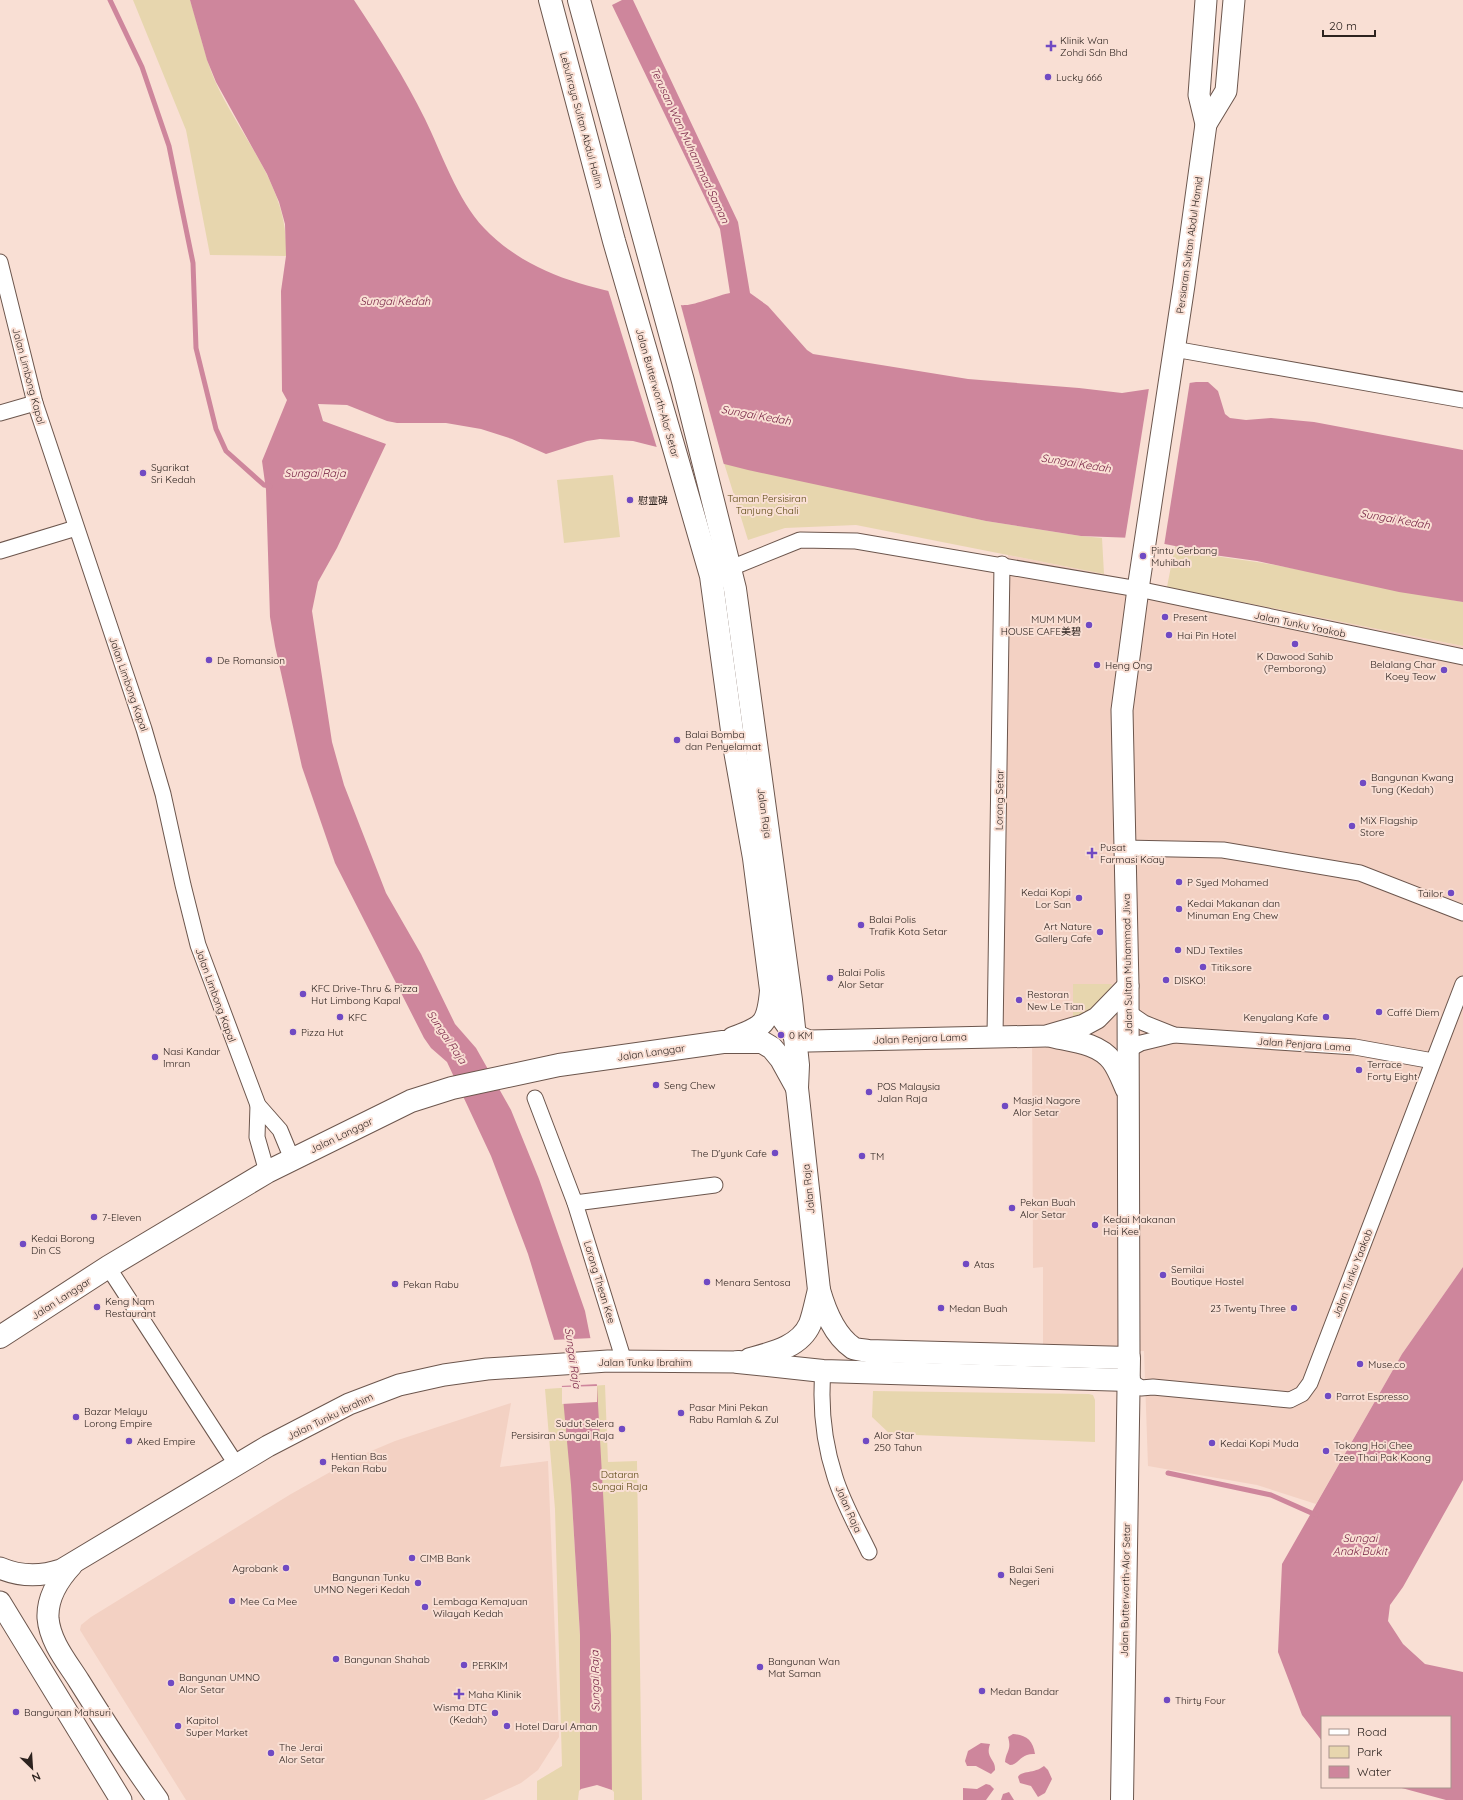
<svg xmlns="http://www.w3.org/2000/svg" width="1463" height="1800" viewBox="0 0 1463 1800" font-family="Quicksand,'Noto Sans SC',sans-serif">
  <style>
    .built { fill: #f3d1c3 }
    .green { fill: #e7d6ae; fill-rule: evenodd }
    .water { fill: #ce869c }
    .pier { fill: #f9dfd4 }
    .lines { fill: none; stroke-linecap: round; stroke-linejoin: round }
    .stream { stroke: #ce869c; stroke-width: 5 }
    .street-casing { stroke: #6c564d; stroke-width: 17 }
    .secondary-casing { stroke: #6c564d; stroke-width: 23 }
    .primary-casing { stroke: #6c564d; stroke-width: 24 }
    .street { stroke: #fff; stroke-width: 15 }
    .secondary { stroke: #fff; stroke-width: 21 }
    .primary { stroke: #fff; stroke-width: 22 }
    .poi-dot { fill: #704ac3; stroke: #f9dfd4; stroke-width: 1.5 }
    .labels { text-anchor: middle; stroke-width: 4; stroke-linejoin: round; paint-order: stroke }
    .poi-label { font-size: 10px; fill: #2d231f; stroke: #f9dfd4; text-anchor: start }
    .street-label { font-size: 10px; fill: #2d231f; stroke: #f9dfd4 }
    .park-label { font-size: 10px; fill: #5a4711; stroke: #f9dfd4 }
    .water-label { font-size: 11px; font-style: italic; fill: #731d40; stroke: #f9dfd4 }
  </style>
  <rect width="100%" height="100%" fill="#f9dfd4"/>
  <g class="built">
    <polygon points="1008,555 1104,574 1156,588 1167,587 1463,646 1463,1267 1402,1354 1316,1504 1257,1485 1148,1466 1144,1351 1043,1352 1043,1267 1033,1268 1032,1025 1000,1025"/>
    <polygon points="511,1403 500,1467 548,1461 559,1737 538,1770 521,1783 484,1800 186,1800 80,1630 81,1625 91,1617 291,1494 357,1457 395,1441"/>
  </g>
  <g class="green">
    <path d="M133,0H190C199,27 204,55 215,81C241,139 290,188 286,256L210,255L186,130Z"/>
    <polygon points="724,463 986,521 1081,536 1102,538 1104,574 856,525 785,528 748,540"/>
    <polygon points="613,475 620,537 564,543 557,480"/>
    <path d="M1175,546C1209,558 1246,559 1280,566C1341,577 1402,592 1463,602V646L1167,587Z"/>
    <path d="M1073,984H1112C1103,1007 1094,1010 1073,1020Z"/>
    <path d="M605,1385L608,1462L637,1461L642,1800H537V1781L562,1766L555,1509L545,1389ZM571,1485L597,1785L580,1635Z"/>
    <polygon points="873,1391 1089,1394 1093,1395 1095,1400 1095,1442 890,1434 872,1417"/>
  </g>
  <g class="water">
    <path d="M190,0H354C379,38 405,78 425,119C442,154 457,199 484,228C528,274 588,288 648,299C660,301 675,306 686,305C695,305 719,295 730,293L720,229L612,5L622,0H633L738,222L750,293L768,306L807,350L813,354L968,379L1079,388L1122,393L1196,382H1208L1218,391L1225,414L1230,418L1246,420L1271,418L1314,422L1463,450V602L1399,592L1257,561L1192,552L1175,546L1134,538L1081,536L986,521L748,470L633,441L600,439L587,441L546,454L512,439L481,429L446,423H397L387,421L347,405L318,404L323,421L386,444L337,548L318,582L312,611L332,742L344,785L386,893L421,954L455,1024L476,1048L511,1110L539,1179L585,1311L592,1346L597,1386L611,1635L612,1800H580V1635L571,1485L562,1387L556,1346L528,1254L491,1156L447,1062L431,1048L424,1038L335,863L302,767L275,646L270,617L266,490L262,461L287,400L282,391L281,291L286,256L285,224L279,202L267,174L216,82L207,60Z"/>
    <polygon points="1463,1267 1463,1480 1403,1587 1390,1605 1388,1621 1403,1644 1425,1664 1463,1672 1463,1800 1446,1800 1398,1787 1450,1787 1450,1717 1322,1717 1322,1741 1302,1715 1278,1652 1282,1564 1402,1354"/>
    <path d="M1013,1734C1026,1735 1033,1740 1035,1754C1020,1753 1020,1764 1010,1765L1005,1762C1006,1751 1012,1750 1008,1737Z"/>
    <path d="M981,1743L990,1744C985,1758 996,1759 995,1770L991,1774L976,1766H967L965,1761L968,1751Z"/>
    <path d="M1044,1766L1048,1770L1052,1779L1045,1793L1038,1797L1031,1786L1020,1783L1018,1777C1022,1770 1034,1774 1044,1766Z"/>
    <polygon points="986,1784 990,1785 994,1789 986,1800 963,1800 963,1788 977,1789"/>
    <polygon points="1009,1792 1014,1800 1001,1800 1003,1794"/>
  </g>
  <g class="pier">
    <polygon points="608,290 680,302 724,465 657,448"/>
    <polygon points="1190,381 1164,546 1125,539 1149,388"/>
    <polygon points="593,1338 599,1384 560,1386 552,1340"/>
    <polygon points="597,1386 597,1402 562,1404 562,1387"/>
    <polygon points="597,1785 612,1790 614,1792 614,1800 578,1800 579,1791 581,1789"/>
  </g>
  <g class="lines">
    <g class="stream">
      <polyline points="110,0 142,67 169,146 193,263 196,348 216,429 226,451 264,485 270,486"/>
      <polyline points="1168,1473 1271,1495 1316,1515"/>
    </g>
    <g class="street-casing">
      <g id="street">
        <polyline points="0,262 35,403 144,729 163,794 183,885 198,945 258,1105 280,1130 292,1159"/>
        <polyline points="1174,349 1463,400"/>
        <polyline points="0,413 35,403"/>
        <polyline points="0,551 76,528"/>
        <polyline points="721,572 800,540 856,541 1138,589 1463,657"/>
        <polyline points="1124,848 1223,850 1360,873 1463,913"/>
        <polyline points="1128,1012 1144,1023 1174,1035 1355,1047 1433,1061"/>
        <polyline points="995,1036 1002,564"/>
        <polyline points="1128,1050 1141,1043 1174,1035"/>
        <polyline points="535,1098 575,1203 624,1361"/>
        <polyline points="258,1105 257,1137 267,1172"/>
        <polyline points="575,1203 715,1185"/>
        <polyline points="108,1267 236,1464"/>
        <path d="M823,1371C820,1406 824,1443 835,1477C843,1503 857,1527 869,1552"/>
        <polyline points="1129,1380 1141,1388 1153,1387 1290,1400 1302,1394 1310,1383 1463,984"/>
      </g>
    </g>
    <g class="secondary-casing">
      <g id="secondary">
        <polyline points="1206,124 1226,91 1234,0"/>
        <polyline points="795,1035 809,1041 1046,1036 1084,1025 1097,1018 1128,986"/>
        <path d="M1049,1036C1069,1041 1098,1042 1112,1061C1118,1069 1122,1080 1126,1089"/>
        <polyline points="1129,1358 1128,986 1122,710 1138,589 1184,285 1206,124 1199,95 1206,0"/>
        <path d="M72,1565C58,1580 47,1597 48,1618C50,1642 67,1662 79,1681C104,1721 130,1761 158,1800"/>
        <path d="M0,1568C21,1577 40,1577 61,1570L268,1446L349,1404L399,1385L444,1375L487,1369L548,1365L608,1361L738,1362"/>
        <polyline points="0,1602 121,1800"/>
      </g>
    </g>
    <g class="primary-casing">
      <g id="primary">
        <polyline points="550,0 614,241 711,576 734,745 754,858 771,990 776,1009 793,1033"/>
        <path d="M579,0L683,381L735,589L791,1000L798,1065L797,1088L819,1290C825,1311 834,1335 853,1348C857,1350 864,1350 868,1351L1129,1358L1122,1800"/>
        <path d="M733,1038C764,1027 768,1024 771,991"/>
        <polyline points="0,1337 108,1267 267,1172 411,1101 452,1088 559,1065 723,1042 762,1042 772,1048 781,1059 797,1088"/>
        <path d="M750,1359C772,1353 800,1347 810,1324C814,1313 816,1301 819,1290"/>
        <polyline points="738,1362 823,1371 1129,1380"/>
      </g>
    </g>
    <use href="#street" class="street"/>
    <use href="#secondary" class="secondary"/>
    <use href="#primary" class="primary"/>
  </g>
  <g class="poi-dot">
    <path d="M1049 40h4v4h4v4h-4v4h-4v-4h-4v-4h4z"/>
    <circle cx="1048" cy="77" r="4"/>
    <circle cx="143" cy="473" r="4"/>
    <circle cx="630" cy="500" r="4"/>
    <circle cx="1143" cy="556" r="4"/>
    <circle cx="1165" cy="617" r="4"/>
    <circle cx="1089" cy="625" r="4"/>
    <circle cx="1169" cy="635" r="4"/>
    <circle cx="1295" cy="644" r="4"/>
    <circle cx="209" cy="660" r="4"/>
    <circle cx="1097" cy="665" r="4"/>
    <circle cx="1444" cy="670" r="4"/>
    <circle cx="677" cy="740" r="4"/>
    <circle cx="1363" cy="783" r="4"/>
    <circle cx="1352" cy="826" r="4"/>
    <path d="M1090 847h4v4h4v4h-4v4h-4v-4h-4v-4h4z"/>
    <circle cx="1179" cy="882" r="4"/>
    <circle cx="1451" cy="893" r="4"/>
    <circle cx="1079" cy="898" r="4"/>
    <circle cx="1179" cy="909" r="4"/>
    <circle cx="861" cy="925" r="4"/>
    <circle cx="1100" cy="932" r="4"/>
    <circle cx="1178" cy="950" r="4"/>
    <circle cx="1203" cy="967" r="4"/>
    <circle cx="830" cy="978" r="4"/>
    <circle cx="1166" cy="980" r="4"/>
    <circle cx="303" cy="994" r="4"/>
    <circle cx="1019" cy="1000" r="4"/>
    <circle cx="1379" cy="1012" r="4"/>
    <circle cx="340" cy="1017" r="4"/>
    <circle cx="1326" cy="1017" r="4"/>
    <circle cx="293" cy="1032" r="4"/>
    <circle cx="781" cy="1035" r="4"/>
    <circle cx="155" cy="1057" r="4"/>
    <circle cx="1359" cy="1070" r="4"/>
    <circle cx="656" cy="1085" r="4"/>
    <circle cx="869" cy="1092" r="4"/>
    <circle cx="1005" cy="1106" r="4"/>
    <circle cx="775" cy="1153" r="4"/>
    <circle cx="862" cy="1156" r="4"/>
    <circle cx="1012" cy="1208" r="4"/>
    <circle cx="94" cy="1217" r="4"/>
    <circle cx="1095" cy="1225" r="4"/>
    <circle cx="23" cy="1244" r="4"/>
    <circle cx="966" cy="1264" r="4"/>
    <circle cx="1163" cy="1275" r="4"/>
    <circle cx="707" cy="1282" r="4"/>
    <circle cx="395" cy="1284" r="4"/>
    <circle cx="97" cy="1307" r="4"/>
    <circle cx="941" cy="1308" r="4"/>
    <circle cx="1294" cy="1308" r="4"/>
    <circle cx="1360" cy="1364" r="4"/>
    <circle cx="1328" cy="1396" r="4"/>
    <circle cx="681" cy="1413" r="4"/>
    <circle cx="76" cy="1417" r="4"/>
    <circle cx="622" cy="1429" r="4"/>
    <circle cx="129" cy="1441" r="4"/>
    <circle cx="866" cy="1441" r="4"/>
    <circle cx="1212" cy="1443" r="4"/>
    <circle cx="1326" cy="1451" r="4"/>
    <circle cx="323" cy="1462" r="4"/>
    <circle cx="412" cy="1558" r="4"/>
    <circle cx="286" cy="1568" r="4"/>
    <circle cx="1001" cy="1575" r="4"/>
    <circle cx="418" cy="1583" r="4"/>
    <circle cx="232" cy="1601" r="4"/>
    <circle cx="425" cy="1607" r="4"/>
    <circle cx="336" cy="1659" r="4"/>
    <circle cx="464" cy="1665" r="4"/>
    <circle cx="760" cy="1667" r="4"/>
    <circle cx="171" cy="1683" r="4"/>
    <circle cx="982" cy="1691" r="4"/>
    <path d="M457 1688h4v4h4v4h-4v4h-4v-4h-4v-4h4z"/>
    <circle cx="1167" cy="1700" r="4"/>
    <circle cx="16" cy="1712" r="4"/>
    <circle cx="495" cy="1713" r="4"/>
    <circle cx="178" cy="1726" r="4"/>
    <circle cx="507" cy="1726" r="4"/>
    <circle cx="271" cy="1753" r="4"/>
  </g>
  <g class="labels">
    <g class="poi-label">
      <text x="1060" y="44">Klinik Wan<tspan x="1060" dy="12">Zohdi Sdn Bhd</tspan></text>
      <text x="1056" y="81">Lucky 666</text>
      <text x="151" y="471">Syarikat<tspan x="151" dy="12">Sri Kedah</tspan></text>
      <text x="638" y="504">慰霊碑</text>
      <text x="1151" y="554">Pintu Gerbang<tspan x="1151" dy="12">Muhibah</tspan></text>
      <text x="1173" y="621">Present</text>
      <text x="1081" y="623" text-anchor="end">MUM MUM<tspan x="1081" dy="12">HOUSE CAFE美碧</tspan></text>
      <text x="1177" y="639">Hai Pin Hotel</text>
      <text x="1295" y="660" text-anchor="middle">K Dawood Sahib<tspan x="1295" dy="12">(Pemborong)</tspan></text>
      <text x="217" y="664">De Romansion</text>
      <text x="1436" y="668" text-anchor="end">Belalang Char<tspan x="1436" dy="12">Koey Teow</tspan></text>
      <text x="1105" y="669">Heng Ong</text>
      <text x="685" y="738">Balai Bomba<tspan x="685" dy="12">dan Penyelamat</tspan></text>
      <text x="1371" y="781">Bangunan Kwang<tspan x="1371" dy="12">Tung (Kedah)</tspan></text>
      <text x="1360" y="824">MiX Flagship<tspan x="1360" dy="12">Store</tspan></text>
      <text x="1100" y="851">Pusat<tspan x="1100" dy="12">Farmasi Koay</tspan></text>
      <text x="1187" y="886">P Syed Mohamed</text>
      <text x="1071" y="896" text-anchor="end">Kedai Kopi<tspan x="1071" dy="12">Lor San</tspan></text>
      <text x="1443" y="897" text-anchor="end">Tailor</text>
      <text x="1187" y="907">Kedai Makanan dan<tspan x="1187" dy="12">Minuman Eng Chew</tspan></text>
      <text x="869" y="923">Balai Polis<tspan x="869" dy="12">Trafik Kota Setar</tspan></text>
      <text x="1092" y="930" text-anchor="end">Art Nature<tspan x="1092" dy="12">Gallery Cafe</tspan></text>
      <text x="1186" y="954">NDJ Textiles</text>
      <text x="1211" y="971">Titik.sore</text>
      <text x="838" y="976">Balai Polis<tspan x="838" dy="12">Alor Setar</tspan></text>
      <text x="1174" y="984">DISKO!</text>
      <text x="311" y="992">KFC Drive-Thru &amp; Pizza<tspan x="311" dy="12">Hut Limbong Kapal</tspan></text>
      <text x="1027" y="998">Restoran<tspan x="1027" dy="12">New Le Tian</tspan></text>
      <text x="1387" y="1016">Caffé Diem</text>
      <text x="348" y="1021">KFC</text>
      <text x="1318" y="1021" text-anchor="end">Kenyalang Kafe</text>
      <text x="301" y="1036">Pizza Hut</text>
      <text x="789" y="1039">0 KM</text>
      <text x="163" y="1055">Nasi Kandar<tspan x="163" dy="12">Imran</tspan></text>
      <text x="1367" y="1068">Terrace<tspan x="1367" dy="12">Forty Eight</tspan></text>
      <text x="664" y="1089">Seng Chew</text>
      <text x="877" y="1090">POS Malaysia<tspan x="877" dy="12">Jalan Raja</tspan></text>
      <text x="1013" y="1104">Masjid Nagore<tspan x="1013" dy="12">Alor Setar</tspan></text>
      <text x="767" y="1157" text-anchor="end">The D'yunk Cafe</text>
      <text x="870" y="1160">TM</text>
      <text x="1020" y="1206">Pekan Buah<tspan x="1020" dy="12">Alor Setar</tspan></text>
      <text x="102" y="1221">7-Eleven</text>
      <text x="1103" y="1223">Kedai Makanan<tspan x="1103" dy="12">Hai Kee</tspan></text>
      <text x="31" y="1242">Kedai Borong<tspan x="31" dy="12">Din CS</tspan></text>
      <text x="974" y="1268">Atas</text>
      <text x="1171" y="1273">Semilai<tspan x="1171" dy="12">Boutique Hostel</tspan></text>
      <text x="715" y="1286">Menara Sentosa</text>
      <text x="403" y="1288">Pekan Rabu</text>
      <text x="105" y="1305">Keng Nam<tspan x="105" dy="12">Restaurant</tspan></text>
      <text x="949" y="1312">Medan Buah</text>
      <text x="1286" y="1312" text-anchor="end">23 Twenty Three</text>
      <text x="1368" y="1368">Muse.co</text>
      <text x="1336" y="1400">Parrot Espresso</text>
      <text x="689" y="1411">Pasar Mini Pekan<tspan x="689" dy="12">Rabu Ramlah &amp; Zul</tspan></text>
      <text x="84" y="1415">Bazar Melayu<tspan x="84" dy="12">Lorong Empire</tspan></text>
      <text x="614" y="1427" text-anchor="end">Sudut Selera<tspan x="614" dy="12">Persisiran Sungai Raja</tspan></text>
      <text x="874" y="1439">Alor Star<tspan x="874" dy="12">250 Tahun</tspan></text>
      <text x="137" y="1445">Aked Empire</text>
      <text x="1220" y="1447">Kedai Kopi Muda</text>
      <text x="1334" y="1449">Tokong Hoi Chee<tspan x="1334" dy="12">Tzee Thai Pak Koong</tspan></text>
      <text x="331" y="1460">Hentian Bas<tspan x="331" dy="12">Pekan Rabu</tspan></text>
      <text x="420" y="1562">CIMB Bank</text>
      <text x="278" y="1572" text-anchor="end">Agrobank</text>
      <text x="1009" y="1573">Balai Seni<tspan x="1009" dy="12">Negeri</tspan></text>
      <text x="410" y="1581" text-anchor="end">Bangunan Tunku<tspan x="410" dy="12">UMNO Negeri Kedah</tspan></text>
      <text x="240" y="1605">Mee Ca Mee</text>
      <text x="433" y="1605">Lembaga Kemajuan<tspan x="433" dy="12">Wilayah Kedah</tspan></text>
      <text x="344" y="1663">Bangunan Shahab</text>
      <text x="768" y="1665">Bangunan Wan<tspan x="768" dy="12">Mat Saman</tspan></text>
      <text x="472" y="1669">PERKIM</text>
      <text x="179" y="1681">Bangunan UMNO<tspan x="179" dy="12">Alor Setar</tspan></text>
      <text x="990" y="1695">Medan Bandar</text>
      <text x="468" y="1698">Maha Klinik</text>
      <text x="1175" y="1704">Thirty Four</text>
      <text x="487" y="1711" text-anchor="end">Wisma DTC<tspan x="487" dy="12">(Kedah)</tspan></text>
      <text x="24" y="1716">Bangunan Mahsuri</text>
      <text x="186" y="1724">Kapitol<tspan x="186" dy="12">Super Market</tspan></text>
      <text x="515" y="1730">Hotel Darul Aman</text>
      <text x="279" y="1751">The Jerai<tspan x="279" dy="12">Alor Setar</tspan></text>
    </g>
    <g class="street-label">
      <text transform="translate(582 120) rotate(75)" y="4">Lebuhraya Sultan Abdul Halim</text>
      <text transform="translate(1189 245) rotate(-82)" y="4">Persiaran Sultan Abdul Hamid</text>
      <text transform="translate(29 376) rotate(75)" y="4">Jalan Limbong Kapal</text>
      <text transform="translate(658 393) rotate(74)" y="4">Jalan Butterworth-Alor Setar</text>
      <text transform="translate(1300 624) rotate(12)" y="4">Jalan Tunku Yaakob</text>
      <text transform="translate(129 684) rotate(71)" y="4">Jalan Limbong Kapal</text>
      <text transform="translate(999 800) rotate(-89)" y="4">Lorong Setar</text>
      <text transform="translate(765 813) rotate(82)" y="4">Jalan Raja</text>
      <text transform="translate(1127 964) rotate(-91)" y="4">Jalan Sultan Muhammad Jiwa</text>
      <text transform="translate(216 995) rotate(70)" y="4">Jalan Limbong Kapal</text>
      <text transform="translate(920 1038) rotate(-2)" y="4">Jalan Penjara Lama</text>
      <text transform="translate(1304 1044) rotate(4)" y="4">Jalan Penjara Lama</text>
      <text transform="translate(651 1052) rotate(-8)" y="4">Jalan Langgar</text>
      <text transform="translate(341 1135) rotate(-26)" y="4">Jalan Langgar</text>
      <text transform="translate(808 1189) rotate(-96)" y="4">Jalan Raja</text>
      <text transform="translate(1352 1273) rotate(-69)" y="4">Jalan Tunku Yaakob</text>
      <text transform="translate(600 1282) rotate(73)" y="4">Lorong Thean Kee</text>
      <text transform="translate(61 1298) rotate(-33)" y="4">Jalan Langgar</text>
      <text x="645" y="1366">Jalan Tunku Ibrahim</text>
      <text transform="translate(330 1416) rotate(-26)" y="4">Jalan Tunku Ibrahim</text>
      <text transform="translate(849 1509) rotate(66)" y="4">Jalan Raja</text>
      <text transform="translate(1125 1590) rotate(-89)" y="4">Jalan Butterworth-Alor Setar</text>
    </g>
    <g class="park-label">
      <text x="767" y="502">Taman Persisiran<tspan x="767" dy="12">Tanjung Chali</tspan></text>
      <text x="620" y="1478">Dataran<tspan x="620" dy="12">Sungai Raja</tspan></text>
    </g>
    <g class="water-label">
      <text transform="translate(690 145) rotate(65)" y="4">Terusan Wan Muhammad Saman</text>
      <text x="395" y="305">Sungai Kedah</text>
      <text transform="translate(756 415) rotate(10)" y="4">Sungai Kedah</text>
      <text transform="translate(1076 463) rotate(9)" y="4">Sungai Kedah</text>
      <text x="315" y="477">Sungai Raja</text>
      <text transform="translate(1395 519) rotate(10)" y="4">Sungai Kedah</text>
      <text transform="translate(447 1037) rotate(56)" y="4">Sungai Raja</text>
      <text transform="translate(573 1358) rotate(82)" y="4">Sungai Raja</text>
      <text x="1360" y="1542">Sungai<tspan x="1360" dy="13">Anak Bukit</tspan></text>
      <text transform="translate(595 1681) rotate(-91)" y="4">Sungai Raja</text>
    </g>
  </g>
  <rect x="1321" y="1716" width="130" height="72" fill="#f9dfd4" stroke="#a7948c"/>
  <rect x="1329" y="1729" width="20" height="6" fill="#ffffff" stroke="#a7948c"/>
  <text x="1357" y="1736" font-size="12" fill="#2d231f">Road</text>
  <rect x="1329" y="1746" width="20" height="12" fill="#e7d6ae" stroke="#a7948c"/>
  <text x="1357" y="1756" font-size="12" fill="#2d231f">Park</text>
  <rect x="1329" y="1766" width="20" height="12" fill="#ce869c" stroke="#a7948c"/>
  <text x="1357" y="1776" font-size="12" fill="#2d231f">Water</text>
  <g transform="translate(32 1768) rotate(155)" stroke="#f9dfd4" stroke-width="3" paint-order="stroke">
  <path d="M0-3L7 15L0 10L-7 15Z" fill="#2d231f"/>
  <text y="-6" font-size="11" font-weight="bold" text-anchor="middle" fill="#2d231f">N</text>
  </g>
  <path d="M1323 30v6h52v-6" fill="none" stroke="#2d231f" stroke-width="2"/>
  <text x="1329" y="30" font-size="12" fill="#2d231f" stroke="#f9dfd4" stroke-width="3" paint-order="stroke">20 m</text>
</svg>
